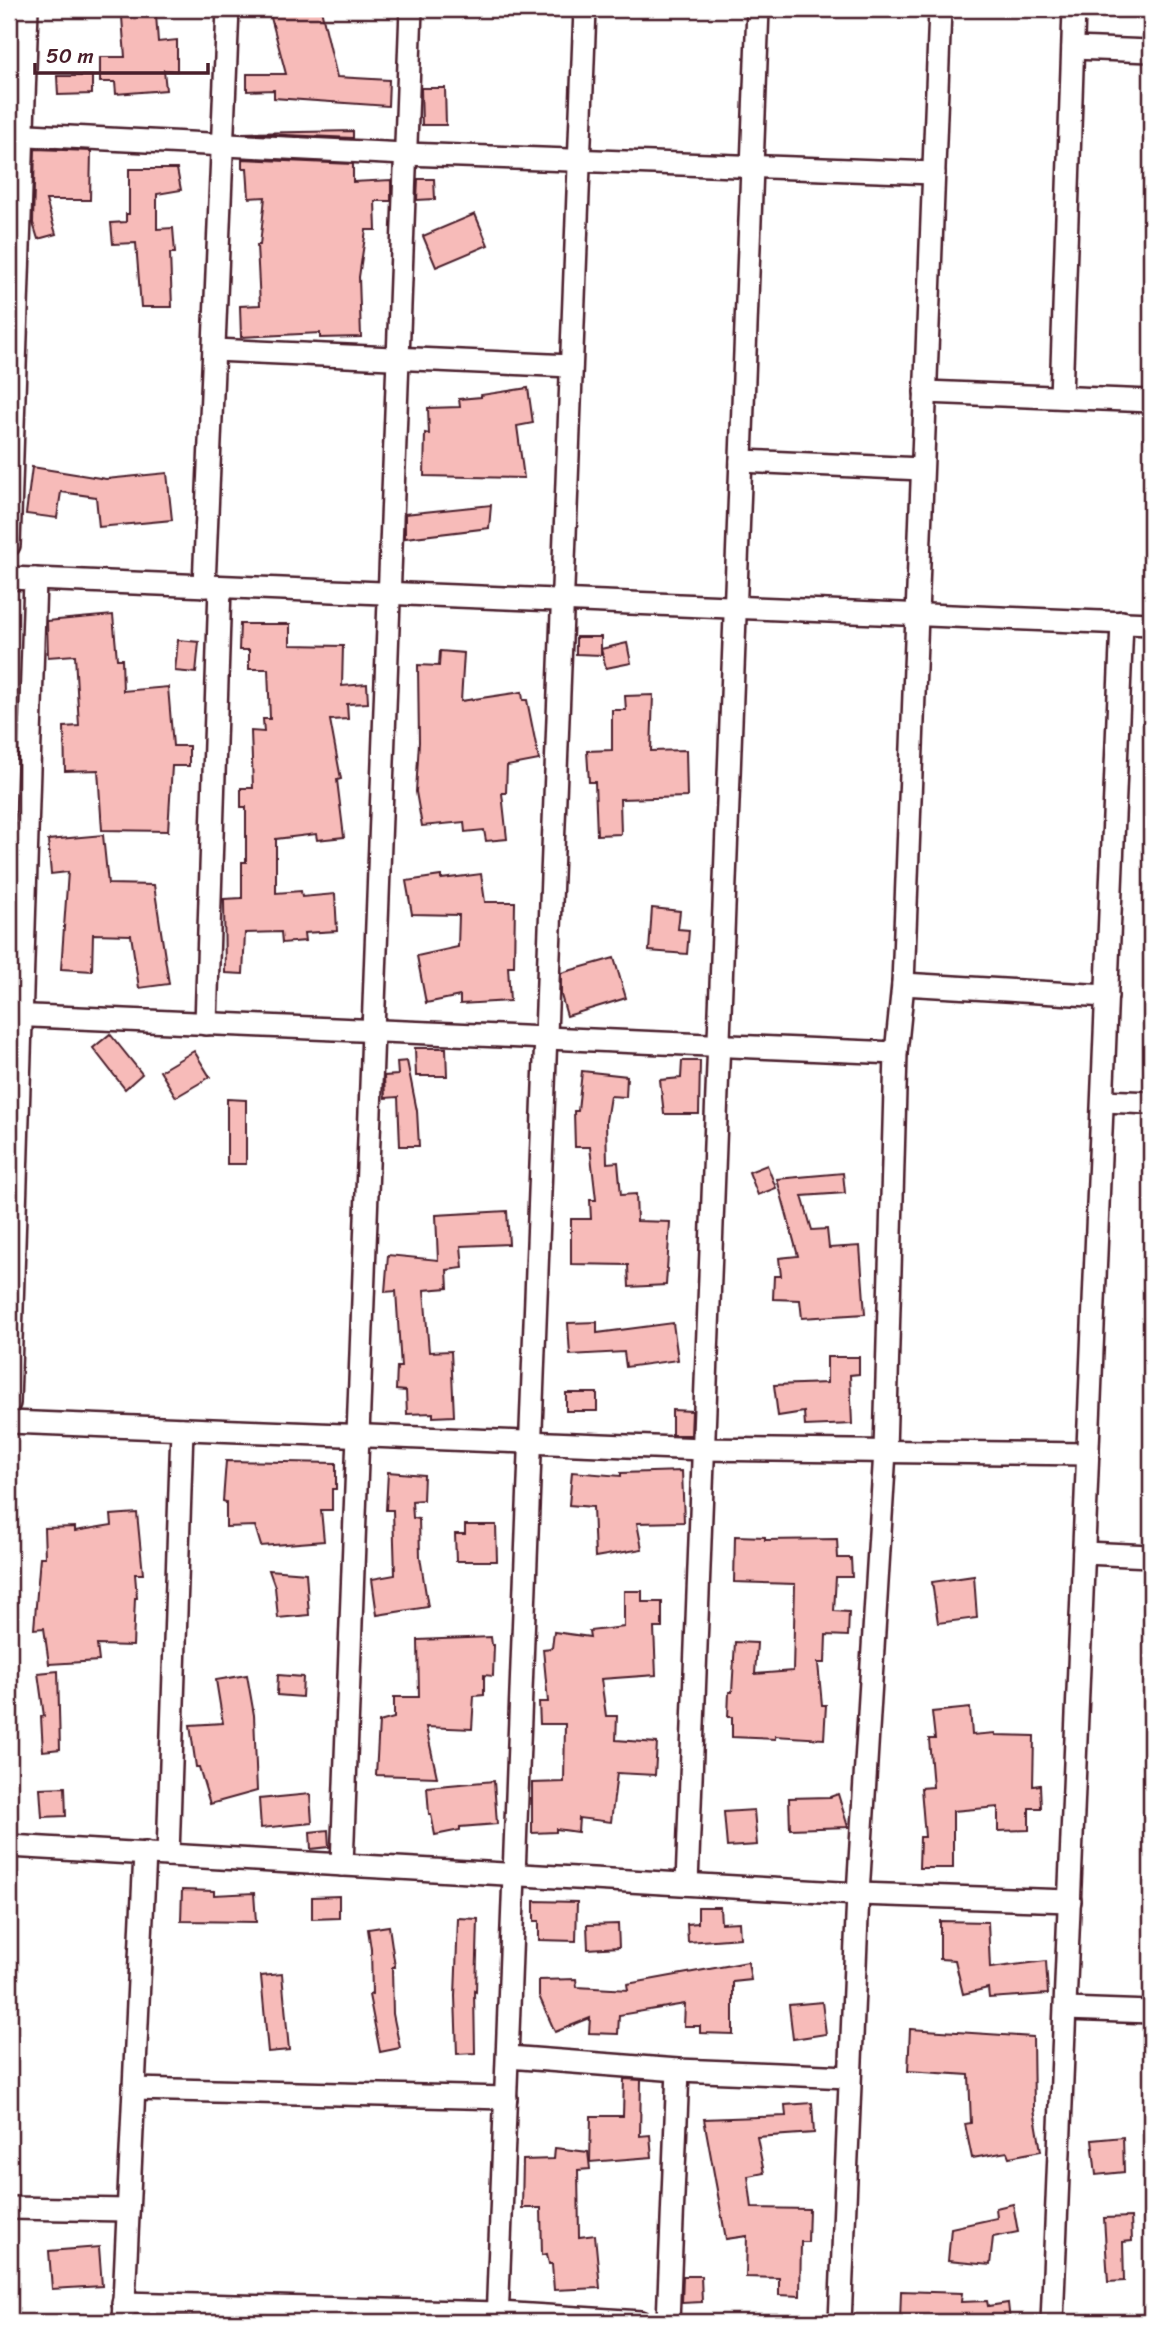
<svg xmlns="http://www.w3.org/2000/svg" width="1160" height="2331" viewBox="0 0 1160 2331" font-family="Sriracha,sans-serif">
  <style>
    .building { fill: #f7bbb9; stroke: #4a1f2b; stroke-width: 2 }
    .lines { fill: none; stroke-linecap: round; stroke-linejoin: round }
    .minor-casing { stroke: #4a1f2b; stroke-width: 26 }
    .minor { stroke: #fff; stroke-width: 21 }
  </style>
  <rect width="100%" height="100%" fill="#fff"/>
  <filter id="ink" filterUnits="userSpaceOnUse"><feTurbulence type="fractalNoise" baseFrequency=".0143" numOctaves="2"/><feDisplacementMap in="SourceGraphic" scale="14" xChannelSelector="R" yChannelSelector="G"/><feConvolveMatrix kernelMatrix="1 2 1 2 8 2 1 2 1" color-interpolation-filters="sRGB"/></filter>
  <g filter="url(#ink)">
    <g class="building">
      <polygon points="285,9 321,9 337,77 389,80 388,106 274,98 274,90 247,91 247,74 286,74 269,10"/>
      <polygon points="156,15 158,42 177,40 177,71 164,70 166,90 116,94 115,82 100,82 100,57 125,57 122,17"/>
      <polygon points="57,76 92,76 92,94 58,95"/>
      <polygon points="421,88 445,88 446,125 422,125"/>
      <polygon points="353,131 353,138 242,133"/>
      <polygon points="35,149 91,151 90,200 46,200 56,234 38,239 33,223"/>
      <polygon points="242,159 353,164 353,182 391,180 391,201 375,201 376,230 366,230 359,277 361,337 320,338 320,333 241,337 240,306 260,305 257,245 260,245 265,197 249,198 247,168 242,168"/>
      <polygon points="129,169 177,169 181,190 157,194 157,229 173,228 175,253 170,253 172,307 141,307 136,243 113,244 111,223 126,222 126,214 129,214"/>
      <polygon points="418,179 434,179 435,199 417,200"/>
      <polygon points="475,214 488,245 436,267 423,236"/>
      <polygon points="528,388 533,423 517,426 524,478 424,476 425,433 429,434 428,408 460,407 459,399 481,397 481,395"/>
      <polygon points="32,467 106,479 167,473 172,520 99,527 96,497 61,492 57,518 26,514"/>
      <polygon points="491,505 489,528 405,538 405,514"/>
      <polygon points="113,615 117,659 122,659 123,691 168,687 173,746 189,746 189,766 172,766 168,831 102,830 98,770 65,771 64,727 79,726 75,655 48,657 47,621"/>
      <polygon points="240,624 290,624 290,645 343,646 342,686 367,684 368,703 347,704 348,719 330,720 341,779 337,780 344,837 317,840 316,834 276,839 276,893 301,891 302,897 335,894 337,931 304,933 305,941 282,943 281,932 245,933 243,974 225,973 224,899 242,898 242,862 246,862 246,807 241,807 241,788 253,788 251,731 264,732 263,719 270,719 268,669 249,669 249,650 239,650"/>
      <polygon points="576,637 601,637 601,655 576,654"/>
      <polygon points="178,640 199,642 196,673 175,671"/>
      <polygon points="627,643 631,663 606,668 601,649"/>
      <polygon points="440,651 464,653 461,701 522,692 523,700 527,700 539,760 507,766 506,793 502,793 507,839 486,841 484,830 465,832 464,822 422,826 416,792 419,742 418,665 439,666"/>
      <polygon points="653,695 651,751 686,750 687,797 620,799 621,834 597,835 595,782 589,782 587,751 612,750 612,710 626,710 625,696"/>
      <polygon points="103,835 108,884 154,885 169,984 139,988 131,935 93,934 92,971 61,969 68,872 51,874 48,840"/>
      <polygon points="481,874 485,902 515,902 514,966 508,966 510,1001 460,1004 460,996 426,1003 417,956 458,947 459,915 412,914 406,881 441,876 441,879"/>
      <polygon points="652,908 680,911 678,929 689,930 687,954 649,951"/>
      <polygon points="614,958 626,998 567,1016 561,995 561,973"/>
      <polygon points="110,1034 142,1074 125,1089 93,1048"/>
      <polygon points="415,1048 446,1048 447,1076 416,1076"/>
      <polygon points="194,1051 210,1077 176,1097 160,1071"/>
      <polygon points="407,1061 417,1111 419,1146 400,1146 398,1097 385,1098 384,1076 398,1075 397,1062"/>
      <polygon points="682,1061 700,1061 699,1114 664,1114 660,1080 681,1078"/>
      <polygon points="582,1071 627,1076 626,1097 610,1096 606,1121 607,1163 618,1162 621,1195 636,1194 637,1221 670,1222 666,1285 629,1287 628,1265 571,1264 571,1219 591,1219 590,1200 596,1200 590,1147 575,1147 574,1111 578,1111"/>
      <polygon points="227,1099 246,1100 246,1164 227,1164"/>
      <polygon points="767,1165 776,1188 758,1195 749,1172"/>
      <polygon points="843,1173 845,1193 802,1196 812,1230 827,1229 829,1248 860,1246 865,1314 802,1318 800,1300 773,1299 774,1276 781,1276 779,1258 798,1256 777,1179"/>
      <polygon points="507,1211 509,1244 461,1246 463,1268 447,1270 448,1288 424,1290 429,1352 451,1351 454,1416 433,1417 433,1413 407,1414 406,1391 396,1390 397,1367 401,1367 396,1291 385,1292 388,1255 438,1260 436,1215"/>
      <polygon points="597,1322 597,1333 673,1323 678,1360 626,1367 624,1352 570,1355 568,1323"/>
      <polygon points="827,1357 859,1357 859,1374 850,1375 852,1424 805,1426 804,1412 778,1416 774,1385 827,1383"/>
      <rect x="566" y="1393" width="31" height="18"/>
      <polygon points="672,1410 692,1411 691,1435 672,1435"/>
      <polygon points="226,1461 336,1463 336,1489 332,1489 332,1510 321,1510 324,1541 261,1546 255,1526 226,1527 226,1502 223,1501"/>
      <polygon points="682,1471 684,1522 637,1523 642,1549 595,1557 593,1507 569,1505 572,1472 621,1476 621,1473"/>
      <polygon points="388,1472 424,1475 423,1500 412,1501 413,1518 419,1519 420,1557 428,1607 377,1615 372,1579 395,1575 393,1510 386,1510"/>
      <polygon points="137,1513 143,1574 135,1574 137,1598 135,1598 133,1646 97,1645 99,1661 49,1664 44,1628 34,1629 40,1557 45,1557 44,1528 75,1527 75,1531 112,1525 111,1515"/>
      <polygon points="465,1525 496,1525 497,1561 456,1561 455,1534 465,1534"/>
      <polygon points="735,1536 765,1537 765,1540 837,1539 838,1558 851,1558 852,1577 836,1577 834,1611 849,1612 848,1636 826,1635 825,1663 818,1663 822,1705 826,1705 824,1739 775,1736 775,1739 732,1737 732,1717 728,1717 729,1692 732,1692 735,1642 757,1643 755,1674 793,1671 795,1584 734,1582"/>
      <polygon points="269,1570 306,1573 309,1615 278,1618 275,1587"/>
      <polygon points="974,1576 977,1618 938,1623 932,1582"/>
      <polygon points="624,1591 642,1591 642,1602 662,1602 662,1628 654,1628 656,1675 601,1679 606,1716 617,1716 616,1740 657,1743 655,1775 617,1773 611,1822 579,1818 578,1832 556,1829 556,1832 532,1833 532,1783 564,1782 565,1724 540,1724 539,1702 548,1702 543,1649 552,1648 554,1632 590,1637 589,1631 624,1627"/>
      <polygon points="491,1637 492,1645 494,1645 493,1676 484,1675 484,1695 474,1696 472,1729 426,1727 437,1777 376,1775 379,1722 394,1718 394,1697 419,1697 418,1640"/>
      <polygon points="58,1671 60,1749 43,1751 41,1717 44,1716 38,1673"/>
      <polygon points="247,1675 254,1715 257,1791 210,1804 199,1767 196,1767 190,1725 223,1723 216,1680"/>
      <polygon points="278,1675 303,1677 302,1697 277,1695"/>
      <polygon points="970,1708 972,1735 995,1733 995,1735 1034,1736 1033,1786 1040,1785 1041,1808 1029,1808 1029,1830 998,1831 998,1807 953,1811 953,1868 919,1868 920,1837 925,1837 921,1788 933,1787 929,1739 935,1739 932,1712"/>
      <polygon points="494,1781 497,1824 460,1827 460,1830 435,1835 431,1814 429,1814 427,1787"/>
      <polygon points="65,1787 66,1816 42,1817 40,1788"/>
      <polygon points="310,1794 312,1823 261,1828 259,1799"/>
      <polygon points="838,1794 848,1827 790,1829 789,1798 830,1797"/>
      <polygon points="754,1810 757,1845 727,1847 724,1812"/>
      <polygon points="328,1830 329,1847 311,1849 310,1832"/>
      <polygon points="182,1890 214,1891 214,1895 254,1893 256,1922 181,1921"/>
      <polygon points="339,1896 339,1918 312,1919 312,1897"/>
      <polygon points="534,1901 577,1902 576,1941 539,1940 539,1921 534,1921"/>
      <polygon points="698,1907 720,1907 721,1923 739,1922 740,1938 688,1942 687,1924 698,1923"/>
      <polygon points="458,1918 478,1919 476,1992 474,1991 475,2053 457,2054 455,1996"/>
      <polygon points="940,1921 988,1922 990,1968 1046,1961 1048,1994 989,1998 988,1988 963,1994 955,1960 940,1959"/>
      <polygon points="618,1924 619,1947 588,1949 587,1925"/>
      <polygon points="389,1926 395,1967 392,1967 393,2014 400,2048 380,2052 369,1995 372,1994 371,1949 368,1929"/>
      <polygon points="748,1962 751,1980 733,1982 733,2034 700,2033 700,2026 684,2026 685,2004 619,2015 618,2034 589,2033 590,2018 555,2032 539,1996 539,1980 576,1979 577,1987 628,1990 627,1984"/>
      <polygon points="282,1974 289,2050 268,2052 261,1976"/>
      <polygon points="822,2002 826,2034 793,2039 789,2005"/>
      <polygon points="910,2029 1033,2037 1034,2109 1041,2151 1009,2157 1007,2152 972,2158 965,2124 971,2123 969,2075 908,2071"/>
      <polygon points="624,2079 641,2080 640,2136 650,2135 652,2157 590,2162 591,2116 623,2116"/>
      <polygon points="812,2103 814,2133 757,2137 764,2173 748,2176 752,2208 809,2209 808,2242 801,2242 800,2296 779,2295 779,2278 746,2277 747,2236 726,2239 704,2119 786,2116 785,2105"/>
      <polygon points="1123,2137 1124,2172 1096,2175 1092,2140"/>
      <polygon points="555,2148 588,2152 590,2169 578,2170 579,2237 595,2235 600,2288 554,2290 552,2264 549,2264 547,2254 542,2255 541,2208 522,2208 523,2160 554,2159"/>
      <polygon points="1013,2204 1018,2232 993,2237 990,2265 948,2261 951,2228 997,2218 996,2208"/>
      <polygon points="1131,2217 1132,2241 1123,2242 1124,2281 1108,2282 1104,2218"/>
      <polygon points="99,2247 102,2286 52,2289 49,2251"/>
      <polygon points="683,2276 701,2276 702,2302 682,2303"/>
      <polygon points="901,2291 962,2293 961,2302 987,2301 988,2306 1008,2303 1010,2322 900,2322"/>
    </g>
    <g class="lines">
      <g class="minor-casing">
        <g id="minor">
          <polyline points="1073,48 1151,51"/>
          <polyline points="9,134 405,154 934,173"/>
          <polyline points="214,350 571,366"/>
          <polyline points="925,392 1151,401"/>
          <polyline points="1061,397 1074,9"/>
          <polyline points="741,461 922,469"/>
          <polyline points="9,545 27,9"/>
          <polyline points="9,578 1151,624"/>
          <polyline points="204,586 228,9"/>
          <polyline points="903,984 1107,996"/>
          <polyline points="9,1015 896,1053"/>
          <polyline points="206,1024 220,587"/>
          <polyline points="1103,1101 1151,1103"/>
          <polyline points="9,1403 35,579"/>
          <polyline points="9,1422 703,1449 1088,1454"/>
          <polyline points="1084,1553 1151,1556"/>
          <polyline points="9,1846 858,1894 1070,1901"/>
          <polyline points="168,1855 182,1429"/>
          <polyline points="342,1865 411,9"/>
          <polyline points="687,1884 758,9"/>
          <polyline points="1066,2009 1151,2012"/>
          <polyline points="508,2057 678,2070 849,2077"/>
          <polyline points="134,2089 506,2098"/>
          <polyline points="9,2208 128,2210"/>
          <polyline points="123,2303 498,2313 641,2322"/>
          <polyline points="123,2322 145,1853"/>
          <polyline points="497,2322 585,9"/>
          <polyline points="668,2322 678,2070"/>
          <polyline points="840,2322 858,1894 885,1451 896,1053 903,984 940,9"/>
          <polyline points="1052,2322 1122,622"/>
        </g>
      </g>
      <use href="#minor" class="minor"/>
    </g>
  </g>
  <rect width="1160" height="2331" fill="none" stroke="#fff" stroke-width="35"/>
  <rect x="18" y="18" width="1125" height="2296" fill="none" stroke="#4a1f2b" stroke-width="2.5" filter="url(#ink)"/>
  <path d="M35 63v10h173v-10" fill="none" stroke="#4a1f2b" stroke-width="3.5"/>
  <text x="46" y="63" font-size="21" fill="#4a1f2b" stroke="#ffffff" stroke-width="5" paint-order="stroke">50 m</text>
</svg>
